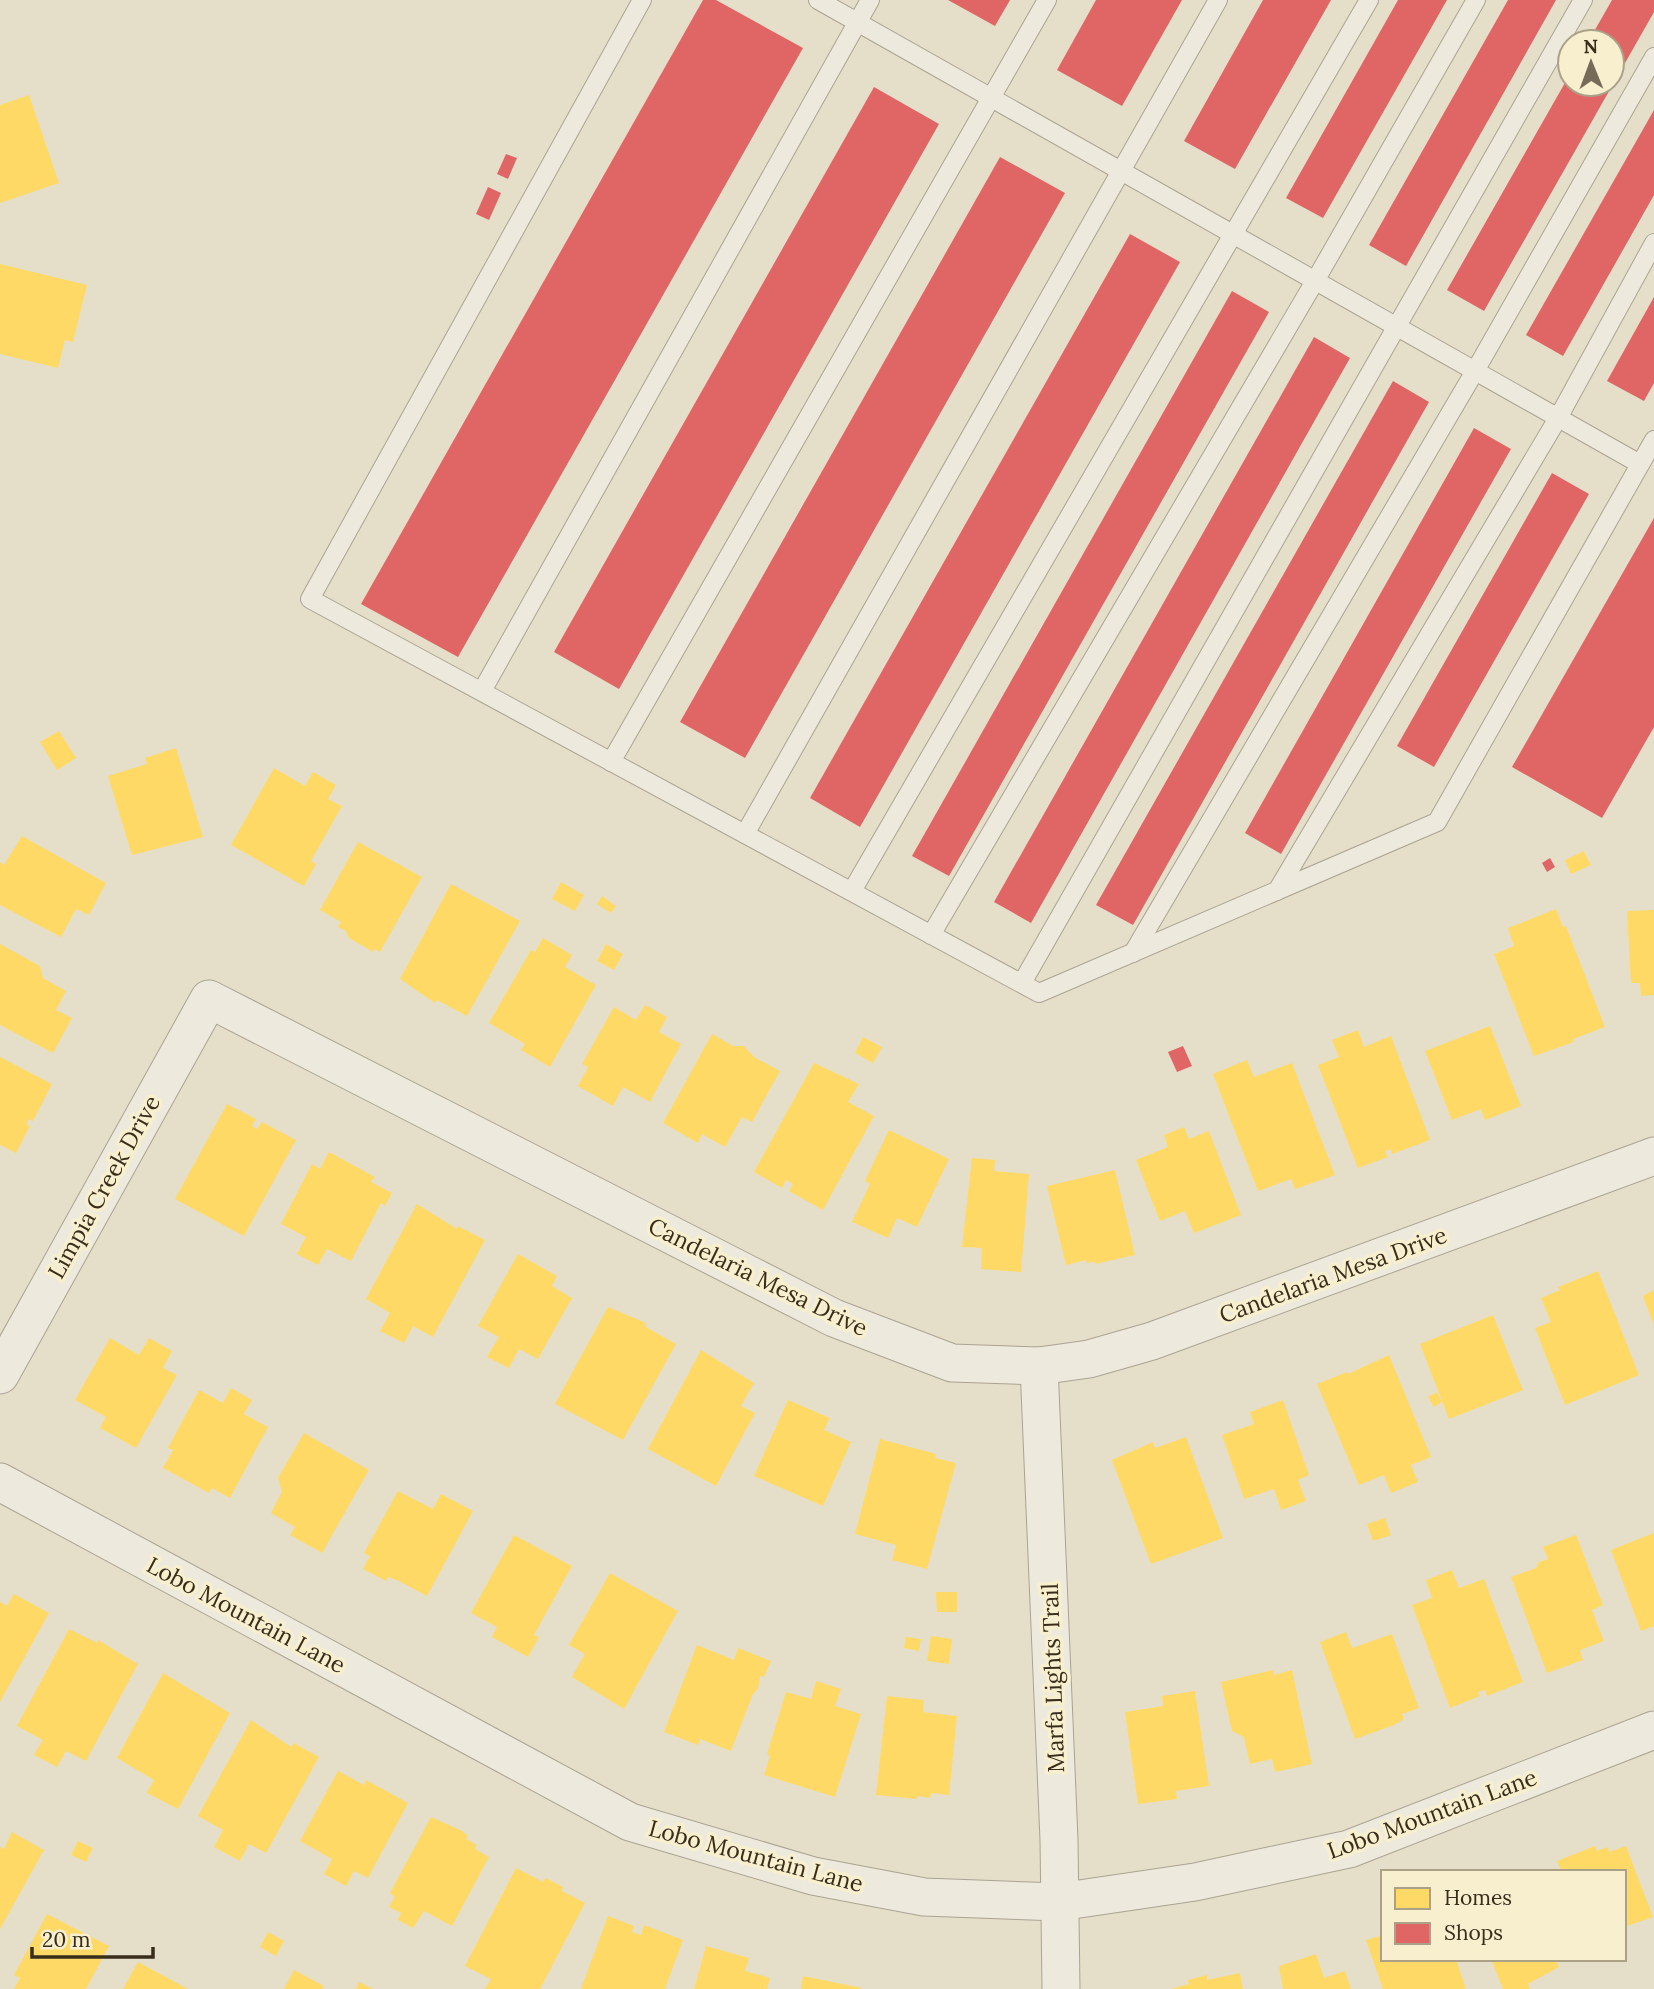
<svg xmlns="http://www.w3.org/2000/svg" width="1654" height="1989" viewBox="0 0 1654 1989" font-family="Lora,serif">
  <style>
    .homes { fill: #ffd966 }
    .shops { fill: #e06666 }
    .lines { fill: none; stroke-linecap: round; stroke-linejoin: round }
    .lane-casing { stroke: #aaa393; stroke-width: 20 }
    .street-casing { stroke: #aaa393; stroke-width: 39 }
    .lane { stroke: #ede9dc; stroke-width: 18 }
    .street { stroke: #ede9dc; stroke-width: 37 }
    .labels { text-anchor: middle; stroke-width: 7; stroke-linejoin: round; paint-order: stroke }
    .street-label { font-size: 23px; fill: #382c1b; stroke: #f7efce }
  </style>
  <rect width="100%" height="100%" fill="#e5dfc9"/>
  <g class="homes">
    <polygon points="29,95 59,183 0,203 0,105"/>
    <polygon points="0,264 87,285 73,342 65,340 58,368 0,354"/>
    <polygon points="59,731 76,758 57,770 40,742"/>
    <polygon points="176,748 203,837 132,855 108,776 147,764 145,758"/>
    <polygon points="274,768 305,786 313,772 336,785 328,799 342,806 311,861 316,864 304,886 231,845"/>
    <polygon points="22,836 106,883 89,915 76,909 61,937 0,905 0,862 4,865"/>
    <polygon points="358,842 422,877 380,952 374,949 373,952 349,938 346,931 338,927 341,922 320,910"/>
    <polygon points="1584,851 1591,865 1571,874 1565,860"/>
    <polygon points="561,882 584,895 575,911 552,899"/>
    <polygon points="451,884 520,921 467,1016 437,1000 435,1003 400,979"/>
    <polygon points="602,896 616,906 611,913 597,904"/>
    <polygon points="1556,909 1563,927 1566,926 1605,1027 1573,1039 1574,1042 1534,1056 1494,954 1514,946 1508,928"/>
    <polygon points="1654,910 1654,995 1641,996 1640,983 1631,983 1627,911"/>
    <polygon points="543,938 572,955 565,967 596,985 550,1067 521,1050 525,1044 489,1023 531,950 535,952"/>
    <polygon points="0,944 40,966 43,978 66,991 56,1010 72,1018 53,1053 0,1025"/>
    <polygon points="606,944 623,954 614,970 597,961"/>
    <polygon points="645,1005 667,1017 659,1032 681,1044 650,1102 623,1087 613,1106 578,1086 588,1067 582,1064 614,1007 636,1020"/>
    <polygon points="1490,1026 1521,1106 1485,1120 1481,1109 1452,1120 1425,1051"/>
    <polygon points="1358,1030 1364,1047 1391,1036 1430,1140 1392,1154 1390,1149 1385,1151 1388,1157 1358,1168 1318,1065 1339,1057 1332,1040"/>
    <polygon points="712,1034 733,1046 744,1046 754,1057 780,1071 752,1122 742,1117 725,1147 702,1134 698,1143 663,1123"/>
    <polygon points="863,1037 882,1047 873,1063 855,1053"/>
    <polygon points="0,1057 52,1084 33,1121 29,1119 26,1124 30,1126 16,1153 0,1145"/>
    <polygon points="1247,1060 1254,1077 1292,1063 1335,1175 1295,1189 1291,1179 1258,1191 1213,1074"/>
    <polygon points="814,1063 859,1084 848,1102 874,1116 823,1210 789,1191 793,1184 786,1180 782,1188 754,1172"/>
    <polygon points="227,1104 256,1119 252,1126 257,1129 262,1122 296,1140 244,1236 175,1199"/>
    <polygon points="1184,1127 1189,1139 1209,1131 1241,1215 1194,1233 1185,1211 1160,1221 1136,1160 1168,1147 1164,1135"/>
    <polygon points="889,1130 949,1159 917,1227 897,1218 888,1238 852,1222 870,1184 865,1181"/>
    <polygon points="329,1152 375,1177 371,1182 392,1193 385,1206 381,1203 351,1261 327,1249 318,1265 297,1254 306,1237 281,1224 312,1164 320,1169"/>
    <polygon points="972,1158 995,1160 994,1171 1029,1174 1021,1272 981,1269 982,1248 962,1247"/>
    <polygon points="1115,1170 1135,1255 1095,1264 1095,1262 1087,1263 1086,1260 1066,1265 1047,1186"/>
    <polygon points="417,1204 457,1229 458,1226 485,1240 433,1337 413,1326 404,1343 380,1331 390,1313 366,1299"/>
    <polygon points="518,1254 557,1276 552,1286 572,1298 538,1359 519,1349 509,1368 487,1357 499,1337 478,1326"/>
    <polygon points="1598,1271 1639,1375 1565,1405 1535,1328 1551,1322 1541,1298 1560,1290 1558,1287"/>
    <polygon points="1654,1290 1654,1325 1643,1296"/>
    <polygon points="608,1307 646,1323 646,1327 676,1344 623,1440 555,1404"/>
    <polygon points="1493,1315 1523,1390 1449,1419 1420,1344"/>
    <polygon points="110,1338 139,1355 149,1338 172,1351 163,1368 177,1375 136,1448 100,1428 106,1417 75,1400"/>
    <polygon points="701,1350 754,1383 741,1406 755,1413 716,1486 648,1449"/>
    <polygon points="1389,1355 1431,1457 1411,1465 1418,1482 1391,1493 1384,1475 1359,1485 1317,1384 1347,1372 1348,1374"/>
    <polygon points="231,1388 252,1400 244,1414 268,1427 230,1498 212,1488 209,1493 163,1468 173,1450 168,1448 199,1390 223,1403"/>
    <polygon points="1437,1392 1442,1402 1434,1407 1428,1397"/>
    <polygon points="788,1400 830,1418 824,1430 851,1442 823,1506 754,1476"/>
    <polygon points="1283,1400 1309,1475 1298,1480 1306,1501 1281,1510 1274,1489 1244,1499 1222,1435 1254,1424 1250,1412"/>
    <polygon points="304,1433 369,1470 322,1553 290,1535 295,1527 271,1513 282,1492 278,1478"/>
    <polygon points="1186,1437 1223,1538 1151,1564 1112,1460 1153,1442 1155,1448"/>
    <polygon points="880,1439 936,1454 935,1458 956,1463 927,1569 892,1560 896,1545 855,1534"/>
    <polygon points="398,1491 433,1509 441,1494 473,1511 427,1596 397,1580 388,1577 386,1581 363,1569 370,1556 364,1553"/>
    <polygon points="1385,1518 1391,1535 1373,1541 1367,1524"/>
    <polygon points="1654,1533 1654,1626 1641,1631 1611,1550"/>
    <polygon points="514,1535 572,1566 534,1635 539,1637 528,1657 492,1637 497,1627 471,1613"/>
    <polygon points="1576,1535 1603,1605 1592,1610 1604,1641 1580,1650 1583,1660 1547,1673 1511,1577 1536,1568 1539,1562 1548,1559 1543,1547"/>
    <polygon points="1452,1570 1459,1588 1484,1579 1523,1682 1487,1696 1485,1690 1478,1692 1480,1696 1450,1708 1412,1605 1432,1598 1426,1580"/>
    <polygon points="610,1573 678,1611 624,1709 572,1677 585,1654 569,1645"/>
    <polygon points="936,1592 957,1592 957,1612 937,1612"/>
    <polygon points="14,1594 49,1613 0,1702 0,1602 7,1606"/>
    <polygon points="69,1629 97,1643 98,1640 138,1664 86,1761 66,1751 57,1767 34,1755 43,1740 17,1726"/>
    <polygon points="1346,1632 1352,1648 1392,1634 1419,1708 1402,1714 1404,1719 1394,1725 1355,1739 1320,1642"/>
    <polygon points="931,1636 952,1639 949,1664 927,1661"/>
    <polygon points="906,1637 921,1639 919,1651 904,1648"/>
    <polygon points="697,1645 734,1660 738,1648 771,1661 764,1677 760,1676 758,1689 753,1694 731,1751 700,1739 698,1745 664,1732"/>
    <polygon points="1273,1670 1274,1675 1292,1670 1312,1764 1275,1772 1272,1759 1250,1764 1244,1737 1232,1731 1221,1682"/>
    <polygon points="163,1673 230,1713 178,1809 147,1793 154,1780 117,1758"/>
    <polygon points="816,1681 841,1689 835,1706 861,1714 835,1797 764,1775 770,1756 767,1754 786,1692 811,1699"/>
    <polygon points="1195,1691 1209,1786 1176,1791 1177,1799 1138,1804 1125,1712 1163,1706 1162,1696"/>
    <polygon points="887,1696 924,1700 923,1712 957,1716 949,1795 931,1793 930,1798 918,1796 916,1799 876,1795"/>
    <polygon points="251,1720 291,1747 294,1743 319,1757 266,1853 249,1844 240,1861 214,1847 223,1830 198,1816"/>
    <polygon points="338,1771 364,1785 366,1780 408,1803 368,1878 354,1871 346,1886 324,1874 332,1859 300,1841"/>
    <polygon points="431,1817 462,1831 468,1836 466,1839 477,1845 475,1849 489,1857 452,1926 424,1911 413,1928 398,1920 401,1913 389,1907 395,1897 390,1893"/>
    <polygon points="12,1832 44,1850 0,1929 0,1847 4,1849"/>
    <polygon points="78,1841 93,1848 86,1862 71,1855"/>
    <polygon points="1595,1846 1597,1851 1608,1847 1609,1852 1626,1846 1653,1917 1624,1927 1624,1872 1562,1872 1557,1861"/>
    <polygon points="516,1868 543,1882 546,1878 563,1887 562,1891 585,1903 540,1989 485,1989 491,1979 465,1966"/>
    <polygon points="47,1914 109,1946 86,1989 14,1989 20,1978 14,1975"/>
    <polygon points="608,1916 634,1926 632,1932 641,1935 644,1925 683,1940 665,1989 581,1989"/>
    <polygon points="268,1932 284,1941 276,1956 260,1947"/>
    <polygon points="1383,1935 1383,1959 1456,1959 1466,1989 1383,1989 1366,1940"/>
    <polygon points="706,1946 749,1958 745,1971 770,1978 767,1989 694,1989"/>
    <polygon points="1316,1954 1324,1978 1345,1971 1351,1989 1283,1989 1279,1966"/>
    <polygon points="1491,1959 1556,1959 1559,1967 1528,1984 1530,1989 1503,1989"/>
    <polygon points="138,1962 188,1989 123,1989"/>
    <polygon points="294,1970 324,1986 322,1989 284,1989"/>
    <polygon points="1240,1973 1243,1989 1171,1989 1189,1984 1188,1980 1207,1975 1207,1980"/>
    <polygon points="803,1976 862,1988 862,1989 801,1989"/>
    <polygon points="359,1982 373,1989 356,1989"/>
  </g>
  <g class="shops">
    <polygon points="703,0 716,0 803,48 458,657 361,604"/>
    <polygon points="948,0 1010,0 995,26"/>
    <polygon points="1096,0 1182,0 1122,106 1057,70"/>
    <polygon points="1263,0 1331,0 1235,169 1184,141"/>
    <polygon points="1398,0 1447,0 1323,218 1286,198"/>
    <polygon points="1508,0 1556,0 1406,266 1369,245"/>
    <polygon points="1612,0 1654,0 1654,12 1484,311 1447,290 1570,74 1570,84 1612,84 1612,42 1588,42"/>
    <polygon points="874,87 939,124 619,689 554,652"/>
    <polygon points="1654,110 1654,195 1563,356 1526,335"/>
    <polygon points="506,154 517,158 508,179 497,174"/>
    <polygon points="1000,157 1065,193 745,758 680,722"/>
    <polygon points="488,187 501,193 489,220 476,214"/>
    <polygon points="1130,234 1180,262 860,827 810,798"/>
    <polygon points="1232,291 1269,312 949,876 912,856"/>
    <polygon points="1654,297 1654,383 1644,401 1607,381"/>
    <polygon points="1314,337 1350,358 1031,923 994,902"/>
    <polygon points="1393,381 1429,402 1133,925 1096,905"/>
    <polygon points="1474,428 1511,449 1281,854 1245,833"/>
    <polygon points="1552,473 1589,494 1434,767 1397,746"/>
    <polygon points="1654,518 1654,727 1602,818 1512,767"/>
    <polygon points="1550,858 1555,867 1547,872 1542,863"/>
    <polygon points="1183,1046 1192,1066 1177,1072 1168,1052"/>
  </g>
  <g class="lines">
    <g class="lane-casing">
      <g id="lane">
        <polyline points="642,0 310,599 1039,993 1437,822 1654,440"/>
        <polyline points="818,0 1640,464"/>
        <polyline points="482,691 870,0"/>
        <polyline points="611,762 1047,0"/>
        <polyline points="745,834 1218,0"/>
        <polyline points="852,891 1369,0"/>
        <polyline points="1277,891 1558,418 1654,243"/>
        <polyline points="931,935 1315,281 1476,0"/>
        <polyline points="1133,953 1475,371 1654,57"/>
        <polyline points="1022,983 1583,0"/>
      </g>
    </g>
    <g class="street-casing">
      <g id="street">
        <polyline points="1039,1366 1059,1840 1061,1989"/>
        <polyline points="0,1375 209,999 834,1318 952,1363 1039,1366 1089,1359 1152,1341 1654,1156"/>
        <polyline points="0,1482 630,1822 813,1876 924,1897 1059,1902 1195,1882 1349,1849 1654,1730"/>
      </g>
    </g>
    <use href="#lane" class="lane"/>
    <use href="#street" class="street"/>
  </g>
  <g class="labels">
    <g class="street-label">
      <text transform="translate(104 1187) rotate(-61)" y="8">Limpia Creek Drive</text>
      <text transform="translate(1333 1275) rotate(-20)" y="8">Candelaria Mesa Drive</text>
      <text transform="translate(758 1277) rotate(26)" y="8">Candelaria Mesa Drive</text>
      <text transform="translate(246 1615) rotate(28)" y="8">Lobo Mountain Lane</text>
      <text transform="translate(1053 1678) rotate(-92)" y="8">Marfa Lights Trail</text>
      <text transform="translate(1432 1814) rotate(-20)" y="8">Lobo Mountain Lane</text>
      <text transform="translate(756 1856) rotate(15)" y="8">Lobo Mountain Lane</text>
    </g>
  </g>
  <rect x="1381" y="1870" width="245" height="91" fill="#f7efce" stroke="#aba186" stroke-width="2"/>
  <rect x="1395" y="1888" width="35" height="21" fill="#ffd966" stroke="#aba186" stroke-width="2"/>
  <text x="1444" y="1905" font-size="21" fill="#382c1b">Homes</text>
  <rect x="1395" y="1923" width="35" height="21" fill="#e06666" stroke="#aba186" stroke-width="2"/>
  <text x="1444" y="1940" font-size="21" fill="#382c1b">Shops</text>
  <g transform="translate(1591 63) rotate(359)"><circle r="33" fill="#f7efce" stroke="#aba186" stroke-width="2"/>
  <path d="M0-5L12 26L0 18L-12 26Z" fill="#756b58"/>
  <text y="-10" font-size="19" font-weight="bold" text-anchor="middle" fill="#382c1b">N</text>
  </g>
  <path d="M32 1947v10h121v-10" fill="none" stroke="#382c1b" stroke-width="3.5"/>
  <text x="42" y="1947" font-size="21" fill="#382c1b" stroke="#f7efce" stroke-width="5" paint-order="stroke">20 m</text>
</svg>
